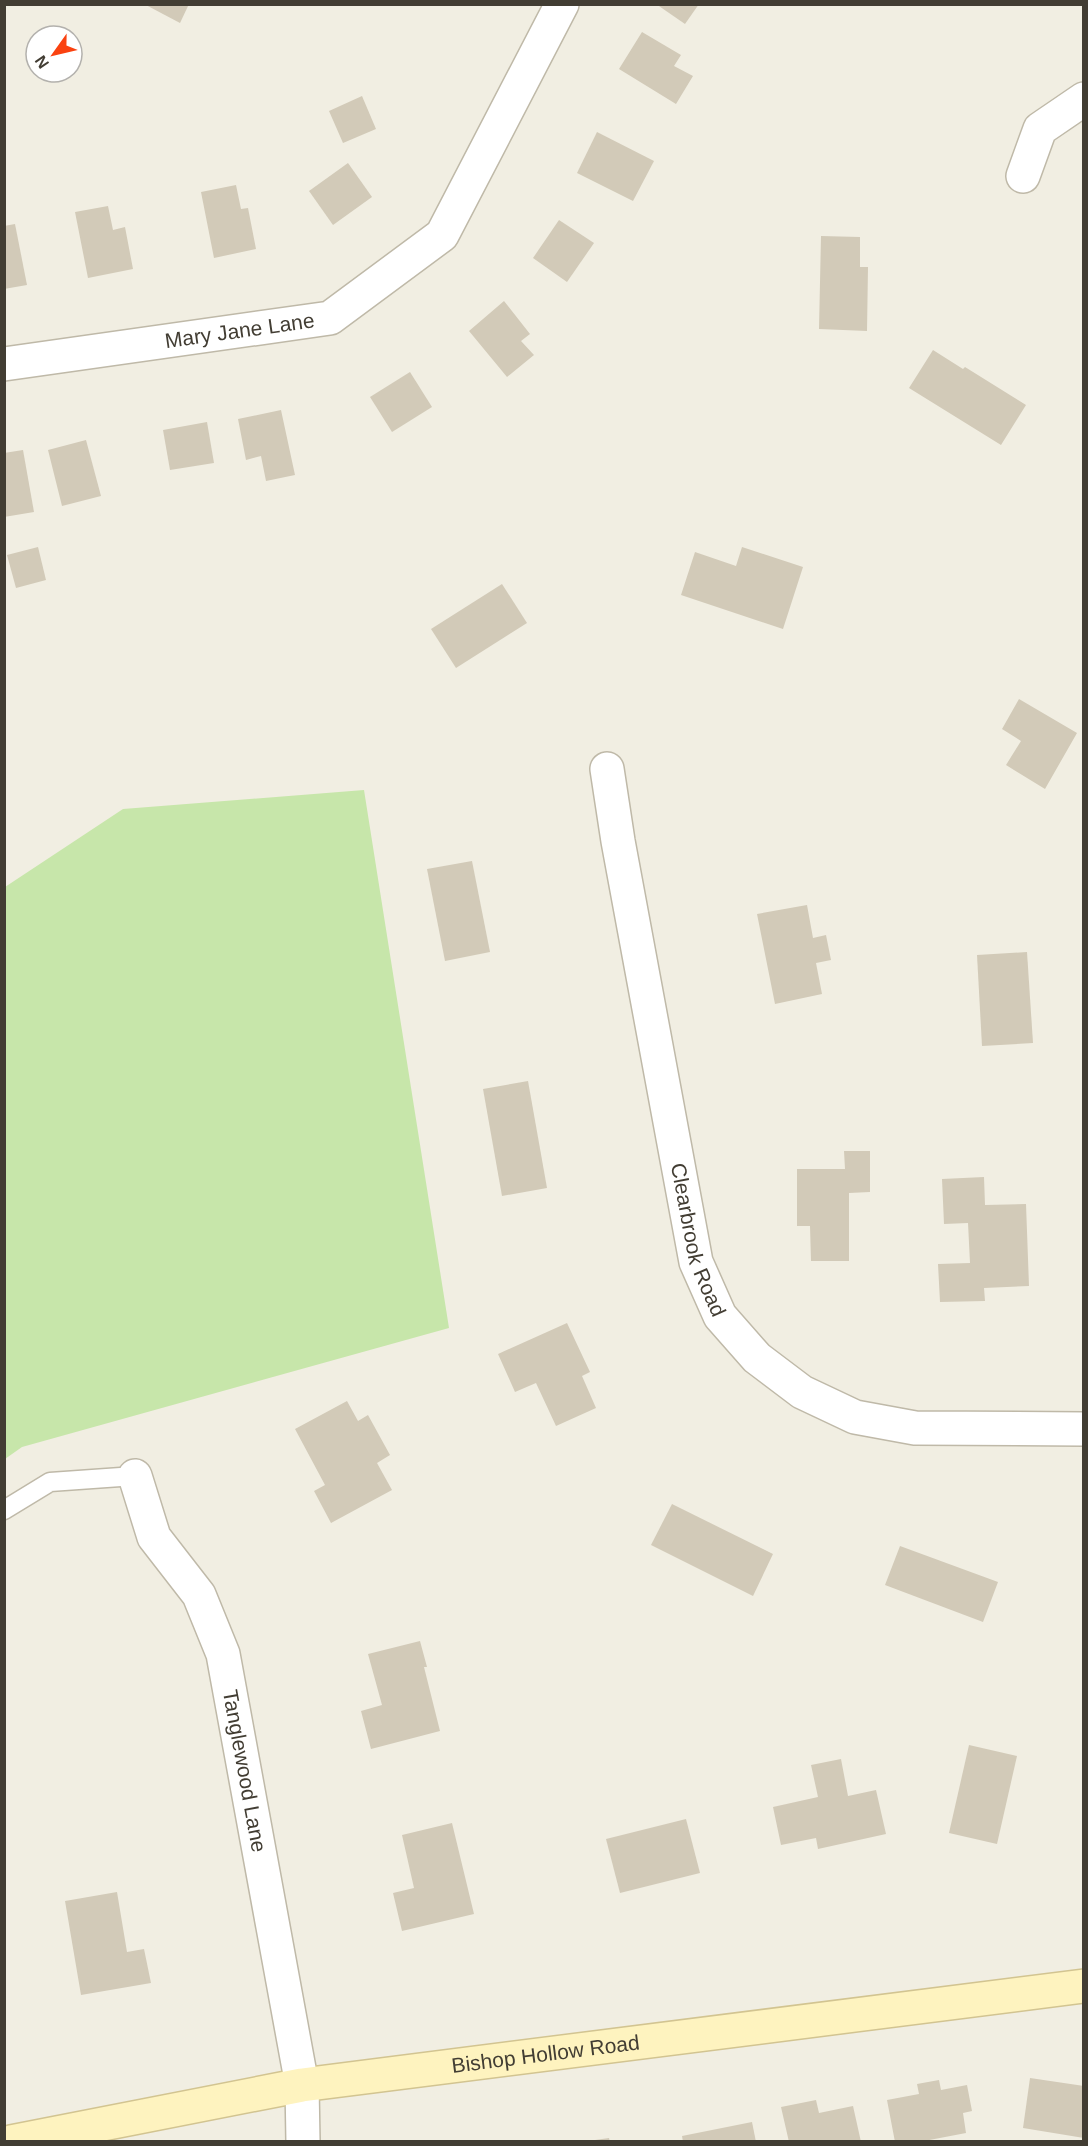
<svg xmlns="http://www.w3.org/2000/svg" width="1088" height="2146" viewBox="0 0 1088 2146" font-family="Helvetica,sans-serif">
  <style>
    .green { fill: #c7e6aa }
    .building { fill: #d2cab8 }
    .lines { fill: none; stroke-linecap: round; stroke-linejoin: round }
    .lane-casing { stroke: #bfb9a8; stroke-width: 21 }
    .street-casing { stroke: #bfb9a8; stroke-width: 36 }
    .secondary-casing { stroke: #d2c491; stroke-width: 36 }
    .lane { stroke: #fff; stroke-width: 18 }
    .street { stroke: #fff; stroke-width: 33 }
    .secondary { stroke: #fef3bf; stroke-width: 33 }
    .labels { text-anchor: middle; stroke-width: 4.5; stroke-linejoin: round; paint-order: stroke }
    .street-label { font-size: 21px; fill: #423d33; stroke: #fff }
  </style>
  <rect width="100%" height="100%" fill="#f1eee2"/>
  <polygon class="green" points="364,790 449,1328 22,1447 5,1459 5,887 123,809"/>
  <g class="building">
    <polygon points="144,4 189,4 180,23"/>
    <polygon points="656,4 699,4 685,24"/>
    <polygon points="642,32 681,55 674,66 693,76 676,104 619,69"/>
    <polygon points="362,96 376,129 343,143 329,111"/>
    <polygon points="597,132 654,161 633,201 577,173"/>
    <polygon points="348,163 372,197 333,225 309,191"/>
    <polygon points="236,185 241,209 248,208 256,249 214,258 201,192"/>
    <polygon points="108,206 113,230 125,227 133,269 88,278 75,212"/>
    <polygon points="559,220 594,243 567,282 533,258"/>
    <polygon points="15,224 27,285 4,289 4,226"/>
    <polygon points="821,236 860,237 860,267 868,267 867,331 819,329"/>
    <polygon points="504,301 530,334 521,341 534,355 507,377 469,331"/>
    <polygon points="933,350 963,369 965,367 1026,405 1001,445 909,388"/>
    <polygon points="410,372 432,407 392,432 370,397"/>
    <polygon points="281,410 295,475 266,481 261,456 246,460 238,419"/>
    <polygon points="207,422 214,463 170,470 163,430"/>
    <polygon points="86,440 101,496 62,506 48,450"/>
    <polygon points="23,450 34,512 4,517 4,453"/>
    <polygon points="38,547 46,580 16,588 7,555"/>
    <polygon points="742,547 803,567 783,629 681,595 695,552 736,566"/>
    <polygon points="502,584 527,623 456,668 431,629"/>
    <polygon points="1019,699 1077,733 1045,789 1006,765 1021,741 1002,729"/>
    <polygon points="472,861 490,952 445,961 427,869"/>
    <polygon points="807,905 813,938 826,935 831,960 816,963 822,994 775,1004 757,914"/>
    <polygon points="1027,952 1033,1043 982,1046 977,955"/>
    <polygon points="528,1081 547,1188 502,1196 483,1089"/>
    <polygon points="844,1151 870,1151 870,1192 849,1193 849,1261 811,1261 810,1226 797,1226 797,1169 845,1169"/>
    <polygon points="984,1177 985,1205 1026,1204 1029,1286 984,1288 985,1301 940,1302 938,1264 970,1263 968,1223 944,1224 942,1179"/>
    <polygon points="567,1323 590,1372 582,1376 596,1408 556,1426 536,1383 515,1392 498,1354"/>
    <polygon points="347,1401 358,1421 368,1415 390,1455 377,1463 392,1490 331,1523 314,1491 325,1485 295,1429"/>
    <polygon points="672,1504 773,1554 753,1596 651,1545"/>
    <polygon points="900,1546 998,1582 983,1622 885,1585"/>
    <polygon points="420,1641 427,1667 424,1667 440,1731 371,1749 361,1711 382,1705 368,1654"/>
    <polygon points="969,1745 1017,1756 997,1844 949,1833"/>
    <polygon points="841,1759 848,1796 876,1790 886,1834 818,1849 816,1838 781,1845 773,1807 818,1797 811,1765"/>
    <polygon points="686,1819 700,1873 620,1893 606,1839"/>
    <polygon points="452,1823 474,1914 402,1931 393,1893 414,1888 402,1835"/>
    <polygon points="117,1892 127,1952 144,1949 151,1983 81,1995 65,1901"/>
    <polygon points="1030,2078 1084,2086 1084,2138 1023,2128"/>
    <polygon points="939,2080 941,2090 967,2085 972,2111 963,2113 966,2133 919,2142 895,2142 887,2100 919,2094 917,2084"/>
    <polygon points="816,2100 819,2113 853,2106 861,2142 789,2142 781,2107"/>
    <polygon points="752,2122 756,2142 683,2142 682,2136"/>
    <polygon points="609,2138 610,2142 595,2142 595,2140"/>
  </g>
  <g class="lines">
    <g class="lane-casing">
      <polyline id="lane" points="4,1510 50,1482 135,1476"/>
    </g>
    <g class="street-casing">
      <g id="street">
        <polyline points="1023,176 1040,129 1084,99"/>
        <path id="s1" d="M4,364L330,318L442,235L562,4"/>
        <path id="s2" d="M607,769L618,841L696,1262L720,1316L757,1358L802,1392L855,1417L915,1428L1084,1429"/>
        <path id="s3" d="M135,1476L154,1537L199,1595L223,1654L302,2085L303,2142"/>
      </g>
    </g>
    <g class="secondary-casing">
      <g id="secondary">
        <path id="s4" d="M11,2142L302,2085L1084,1986"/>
      </g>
    </g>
    <use href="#lane" class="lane"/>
    <use href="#street" class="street"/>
    <use href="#secondary" class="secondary"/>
  </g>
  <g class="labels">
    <g class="street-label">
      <text dy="7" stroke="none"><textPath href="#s1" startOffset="238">Mary Jane Lane</textPath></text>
      <text dy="7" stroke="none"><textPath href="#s2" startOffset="480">Clearbrook Road</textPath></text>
      <text dy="7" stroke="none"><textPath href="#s3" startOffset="320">Tanglewood Lane</textPath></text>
      <text dy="7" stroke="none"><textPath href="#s4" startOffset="542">Bishop Hollow Road</textPath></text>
    </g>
  </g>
  <rect width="1088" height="2146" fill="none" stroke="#423d33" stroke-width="12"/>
  <g transform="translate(54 54) rotate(236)"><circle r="28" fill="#ffffff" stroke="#b3b1ad" stroke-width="1.5"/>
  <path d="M0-4.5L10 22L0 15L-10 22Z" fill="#fa4210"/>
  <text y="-9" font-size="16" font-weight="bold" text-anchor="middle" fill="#423d33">N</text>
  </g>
</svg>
